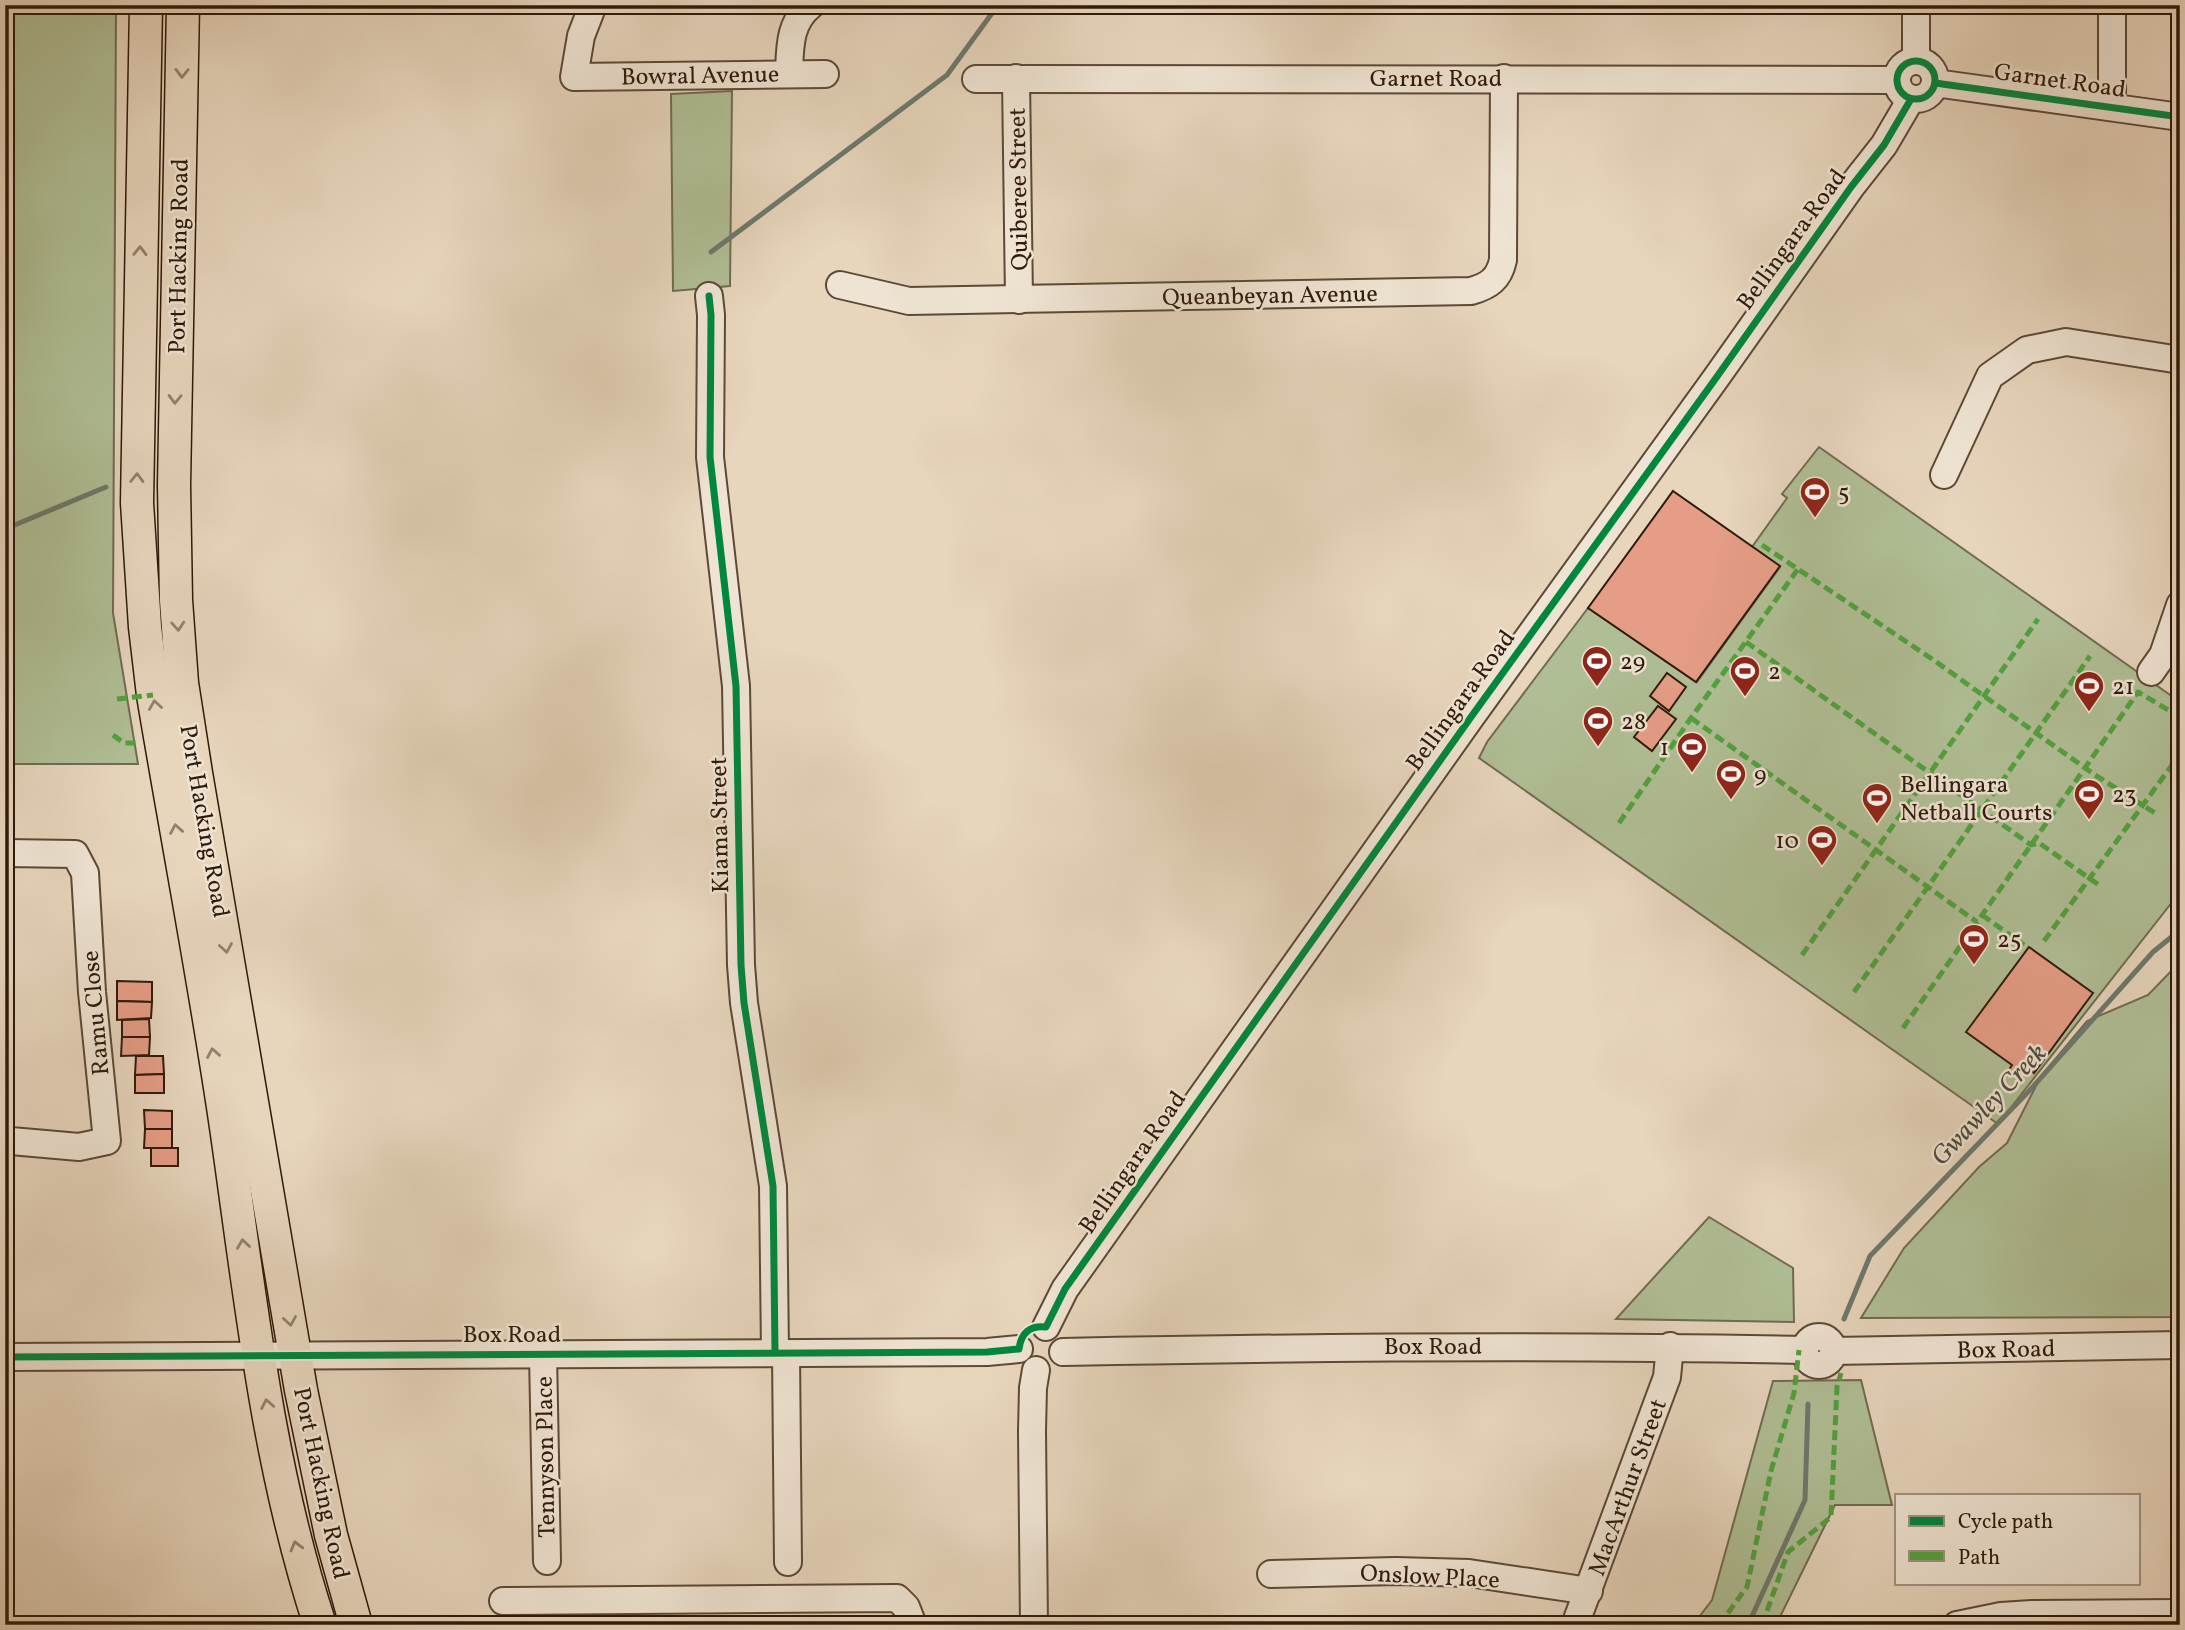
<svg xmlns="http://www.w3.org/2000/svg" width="2185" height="1630" viewBox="0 0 2185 1630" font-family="Vollkorn,serif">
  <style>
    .green { fill: #b0be95; stroke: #706c50; stroke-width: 2 }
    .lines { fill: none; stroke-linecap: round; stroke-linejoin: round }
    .stream { stroke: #6d796d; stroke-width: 5 }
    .building { fill: #e59d85; stroke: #2f1a0a; stroke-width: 2 }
    .minor-casing { stroke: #5d4936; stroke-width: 30 }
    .major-casing { stroke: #2f1a0a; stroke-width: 35 }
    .minor { stroke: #efe4d3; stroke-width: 26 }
    .major { stroke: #e7d5bc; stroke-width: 32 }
    .quiet { stroke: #52a13e; stroke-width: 5; stroke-dasharray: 10 5; stroke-linecap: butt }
    .cycleway-casing { stroke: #efe4d3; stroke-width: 11 }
    .cycleway { stroke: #00873e; stroke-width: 7 }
    .oneway { stroke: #94816c }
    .labels { text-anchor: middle; stroke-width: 5; stroke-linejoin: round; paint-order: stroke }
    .street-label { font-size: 24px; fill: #2f1a0a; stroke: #efe4d3 }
    .poi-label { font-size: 24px; fill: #2f1a0a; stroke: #efe4d3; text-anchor: start }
    .water-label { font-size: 26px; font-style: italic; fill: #4e4a3c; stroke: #efe4d3 }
  </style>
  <rect width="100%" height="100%" fill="#e7d5bc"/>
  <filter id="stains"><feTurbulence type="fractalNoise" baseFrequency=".00286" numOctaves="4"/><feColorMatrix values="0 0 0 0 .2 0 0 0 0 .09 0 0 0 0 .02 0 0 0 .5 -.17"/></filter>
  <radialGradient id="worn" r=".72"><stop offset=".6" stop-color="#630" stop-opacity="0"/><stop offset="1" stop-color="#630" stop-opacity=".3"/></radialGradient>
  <g class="green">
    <polygon points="5,5 116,5 113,613 138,764 5,764"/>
    <polygon points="732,91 730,286 673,291 671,94"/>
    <polygon points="1819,447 2180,702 2180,892 1998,1124 1479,758 1487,742 1588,608 1697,682 1780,567 1752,547 1787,498 1782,494"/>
    <polygon points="2180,962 2180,1317 1861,1318 1904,1248 1979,1167 2007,1143 2041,1076 2087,1021 2148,995"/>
    <polygon points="1709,1217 1793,1268 1794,1322 1616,1319"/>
    <polygon points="1861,1380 1892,1505 1835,1505 1776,1625 1693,1625 1712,1600 1773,1381"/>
  </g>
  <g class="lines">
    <g class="stream">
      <polyline points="711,252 947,75 998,5"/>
      <polyline points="5,529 106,487"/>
      <polyline points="1844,1319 1870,1256 2029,1091 2153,952 2180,930"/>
      <polyline points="1748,1625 1805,1500 1808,1404"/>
    </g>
  </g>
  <g class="building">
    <polygon points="1673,491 1780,566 1696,682 1588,608"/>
    <polygon points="1667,673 1686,687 1669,711 1650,696"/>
    <polygon points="1658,706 1676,719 1652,751 1634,737"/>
    <polygon points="2029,947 2093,993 2034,1073 2026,1067 2018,1077 2009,1070 2012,1065 1966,1032"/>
    <polygon points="117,981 152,982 152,1002 117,1001"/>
    <polygon points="117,1001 152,1002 151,1018 117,1020"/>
    <polygon points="149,1019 150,1037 122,1037 122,1020"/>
    <polygon points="122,1037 150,1037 149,1055 121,1056"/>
    <polygon points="136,1056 163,1056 164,1074 135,1075"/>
    <polygon points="164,1074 164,1093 135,1093 135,1075"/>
    <polygon points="144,1110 172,1111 172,1129 145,1129"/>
    <polygon points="145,1129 172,1129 172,1148 144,1148"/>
    <rect x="151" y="1148" width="27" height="18"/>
  </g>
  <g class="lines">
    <g class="minor-casing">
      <g id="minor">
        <polyline points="593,5 581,36 574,77 825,74"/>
        <polyline points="1916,5 1916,61"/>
        <polyline points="2112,5 2112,107"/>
        <circle cx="1916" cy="80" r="19"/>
        <path d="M789,73C790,47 789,23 811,5"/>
        <polyline points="1016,78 1019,300"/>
        <polyline points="976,79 1896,80"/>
        <polyline points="1935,83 2180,117"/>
        <path d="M840,285L909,301L1471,291C1489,286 1499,279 1503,260L1504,78"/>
        <polyline points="709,296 711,315 710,457 736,686 741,965 744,1003 773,1186 775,1352"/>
        <polyline points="1944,475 1990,376 2027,350 2066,342 2180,360"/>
        <polyline points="2151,672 2163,655 2180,605"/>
        <polyline points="5,853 75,854 85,873 92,992 107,1141 79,1147 11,1141 5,1138"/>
        <polyline points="1046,1327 1065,1289 1471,717 1716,378 1851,187 1884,145 1911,99"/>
        <circle cx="1819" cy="1351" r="14"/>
        <polyline points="1833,1351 2180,1345"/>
        <path d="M1063,1352C1310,1347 1557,1345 1804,1350"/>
        <polyline points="786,1353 788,1562"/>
        <polyline points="543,1354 547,1561"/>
        <polyline points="5,1357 987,1352 1019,1349"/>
        <polyline points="1271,1574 1396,1571 1469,1573 1589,1591"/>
        <polyline points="503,1601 897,1598 906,1607 913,1625"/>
        <polyline points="1034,1625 1032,1431 1033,1388 1036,1370"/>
        <polyline points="1575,1625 1667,1377 1670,1346"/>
        <polyline points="1957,1625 2001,1616 2032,1614 2180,1613"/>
      </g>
    </g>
    <g class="major-casing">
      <g id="major">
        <path d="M146,5L137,503L145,627L153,695C177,839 205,983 226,1127C250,1294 267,1464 320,1625"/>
        <polyline points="183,5 174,485 176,600 182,683 196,773 301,1390 331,1535 356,1625"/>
      </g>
    </g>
    <use href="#minor" class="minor"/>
    <use href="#major" class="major"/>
    <g class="quiet">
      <polyline points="1762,545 1932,659 2095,775 2155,813 2157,812"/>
      <polyline points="1746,642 2031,845 2039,843 2099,885"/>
      <polyline points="117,699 153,695"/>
      <polyline points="1691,718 1977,922"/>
      <polyline points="113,735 124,743 139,743"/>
      <polyline points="1619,823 1691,718 1798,569"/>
      <polyline points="1982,915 2024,945"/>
      <polyline points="2044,941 2180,754"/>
      <polyline points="1802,955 2038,619"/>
      <polyline points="1854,992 2090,656"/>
      <polyline points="1903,1028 2138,692 2180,717"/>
      <polyline points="1719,1625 1747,1587 1771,1471 1794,1393 1799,1350"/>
      <polyline points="1762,1625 1788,1552 1831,1517 1837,1387 1841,1373"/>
    </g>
    <g class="cycleway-casing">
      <g id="cycleway">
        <circle cx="1916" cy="80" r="19"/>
        <polyline points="1935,83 2180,117"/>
        <polyline points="709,296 711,315 710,457 736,686 741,965 744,1003 773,1186 775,1352"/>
        <path d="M5,1357L987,1352L1019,1349C1021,1333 1030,1325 1046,1327L1065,1289L1471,717L1716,378L1851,187L1884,145L1911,99"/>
      </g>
    </g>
    <use href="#cycleway" class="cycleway"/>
  </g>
  <defs><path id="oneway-chevron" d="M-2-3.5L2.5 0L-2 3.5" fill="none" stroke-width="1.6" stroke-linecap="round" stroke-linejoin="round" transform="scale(1.75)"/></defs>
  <g class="oneway">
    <use href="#oneway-chevron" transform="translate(182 73) rotate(91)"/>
    <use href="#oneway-chevron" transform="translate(140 251) rotate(-89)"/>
    <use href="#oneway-chevron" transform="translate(175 399) rotate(91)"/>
    <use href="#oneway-chevron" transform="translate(137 478) rotate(-89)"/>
    <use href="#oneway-chevron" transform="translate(178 626) rotate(86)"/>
    <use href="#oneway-chevron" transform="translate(155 705) rotate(-99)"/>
    <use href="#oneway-chevron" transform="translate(176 829) rotate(-100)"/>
    <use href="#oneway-chevron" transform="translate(226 948) rotate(81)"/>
    <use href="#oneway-chevron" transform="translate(213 1053) rotate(-100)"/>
    <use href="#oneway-chevron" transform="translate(243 1244) rotate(-98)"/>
    <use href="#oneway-chevron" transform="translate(290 1321) rotate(81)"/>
    <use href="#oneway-chevron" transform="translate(267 1404) rotate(-101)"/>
    <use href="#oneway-chevron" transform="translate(296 1546) rotate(-105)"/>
  </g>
  <defs>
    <g id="stadium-pin" transform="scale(1.575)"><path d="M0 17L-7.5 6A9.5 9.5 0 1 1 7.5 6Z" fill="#8f2418" stroke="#efe4d3"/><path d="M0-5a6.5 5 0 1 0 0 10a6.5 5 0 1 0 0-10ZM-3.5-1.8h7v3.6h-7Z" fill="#fff"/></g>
  </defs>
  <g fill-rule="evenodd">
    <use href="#stadium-pin" x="1815" y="492"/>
    <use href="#stadium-pin" x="1597" y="661"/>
    <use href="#stadium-pin" x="1745" y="671"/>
    <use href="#stadium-pin" x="2089" y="686"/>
    <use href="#stadium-pin" x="1598" y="721"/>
    <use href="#stadium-pin" x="1692" y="747"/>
    <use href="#stadium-pin" x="1731" y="774"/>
    <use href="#stadium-pin" x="2089" y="794"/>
    <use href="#stadium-pin" x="1877" y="798"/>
    <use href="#stadium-pin" x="1822" y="840"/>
    <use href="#stadium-pin" x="1974" y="939"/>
  </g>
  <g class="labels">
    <g class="street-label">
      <text transform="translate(700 75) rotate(-1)" y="8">Bowral Avenue</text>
      <text x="1436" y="86">Garnet Road</text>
      <text transform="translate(2060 80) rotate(8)" y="8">Garnet Road</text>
      <text transform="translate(1018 189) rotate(-91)" y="8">Quiberee Street</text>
      <text transform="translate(1791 239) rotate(-54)" y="8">Bellingara Road</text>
      <text transform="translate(178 256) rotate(-89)" y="8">Port Hacking Road</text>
      <text transform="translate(1270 295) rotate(-1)" y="8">Queanbeyan Avenue</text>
      <text transform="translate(1460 700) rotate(-54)" y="8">Bellingara Road</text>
      <text transform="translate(205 821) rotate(80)" y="8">Port Hacking Road</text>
      <text transform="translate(719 825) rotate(-91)" y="8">Kiama Street</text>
      <text transform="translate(95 1013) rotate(-95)" y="8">Ramu Close</text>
      <text transform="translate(1132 1162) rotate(-55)" y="8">Bellingara Road</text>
      <text x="512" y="1342">Box Road</text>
      <text x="1433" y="1354">Box Road</text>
      <text transform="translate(2006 1349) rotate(-1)" y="8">Box Road</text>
      <text transform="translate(545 1457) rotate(-91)" y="8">Tennyson Place</text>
      <text transform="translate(322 1483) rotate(78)" y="8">Port Hacking Road</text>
      <text transform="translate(1627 1487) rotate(-70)" y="8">MacArthur Street</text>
      <text transform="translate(1430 1576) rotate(3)" y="8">Onslow Place</text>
    </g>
    <g class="poi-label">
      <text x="1838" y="500">5</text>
      <text x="1620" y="669">29</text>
      <text x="1768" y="679">2</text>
      <text x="2112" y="694">21</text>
      <text x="1621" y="729">28</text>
      <text x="1669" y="755" text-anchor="end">1</text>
      <text x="1754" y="782">9</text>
      <text x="1900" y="792">Bellingara<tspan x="1900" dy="28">Netball Courts</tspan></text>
      <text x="2112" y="802">23</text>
      <text x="1799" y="848" text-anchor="end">10</text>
      <text x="1997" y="947">25</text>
    </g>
    <g class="water-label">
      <text transform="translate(1988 1104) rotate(-47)" y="9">Gwawley Creek</text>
    </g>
  </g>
  <rect width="2185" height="1630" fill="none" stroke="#e7d5bc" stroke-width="28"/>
  <rect x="7" y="7" width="2171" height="1616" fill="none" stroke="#2f1a0a" stroke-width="3.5"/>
  <rect x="14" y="14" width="2157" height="1602" fill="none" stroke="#2f1a0a" stroke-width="2"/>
  <rect x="1895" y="1494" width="245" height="91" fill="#efe4d3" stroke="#a29383" stroke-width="2"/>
  <rect x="1909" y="1516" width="35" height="10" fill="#00873e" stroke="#a29383" stroke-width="2"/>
  <text x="1958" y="1528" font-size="21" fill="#2f1a0a">Cycle path</text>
  <rect x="1909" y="1551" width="35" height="10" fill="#52a13e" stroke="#a29383" stroke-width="2"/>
  <text x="1958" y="1564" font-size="21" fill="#2f1a0a">Path</text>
  <rect width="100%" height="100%" filter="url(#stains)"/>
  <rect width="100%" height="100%" fill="url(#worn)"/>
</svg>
